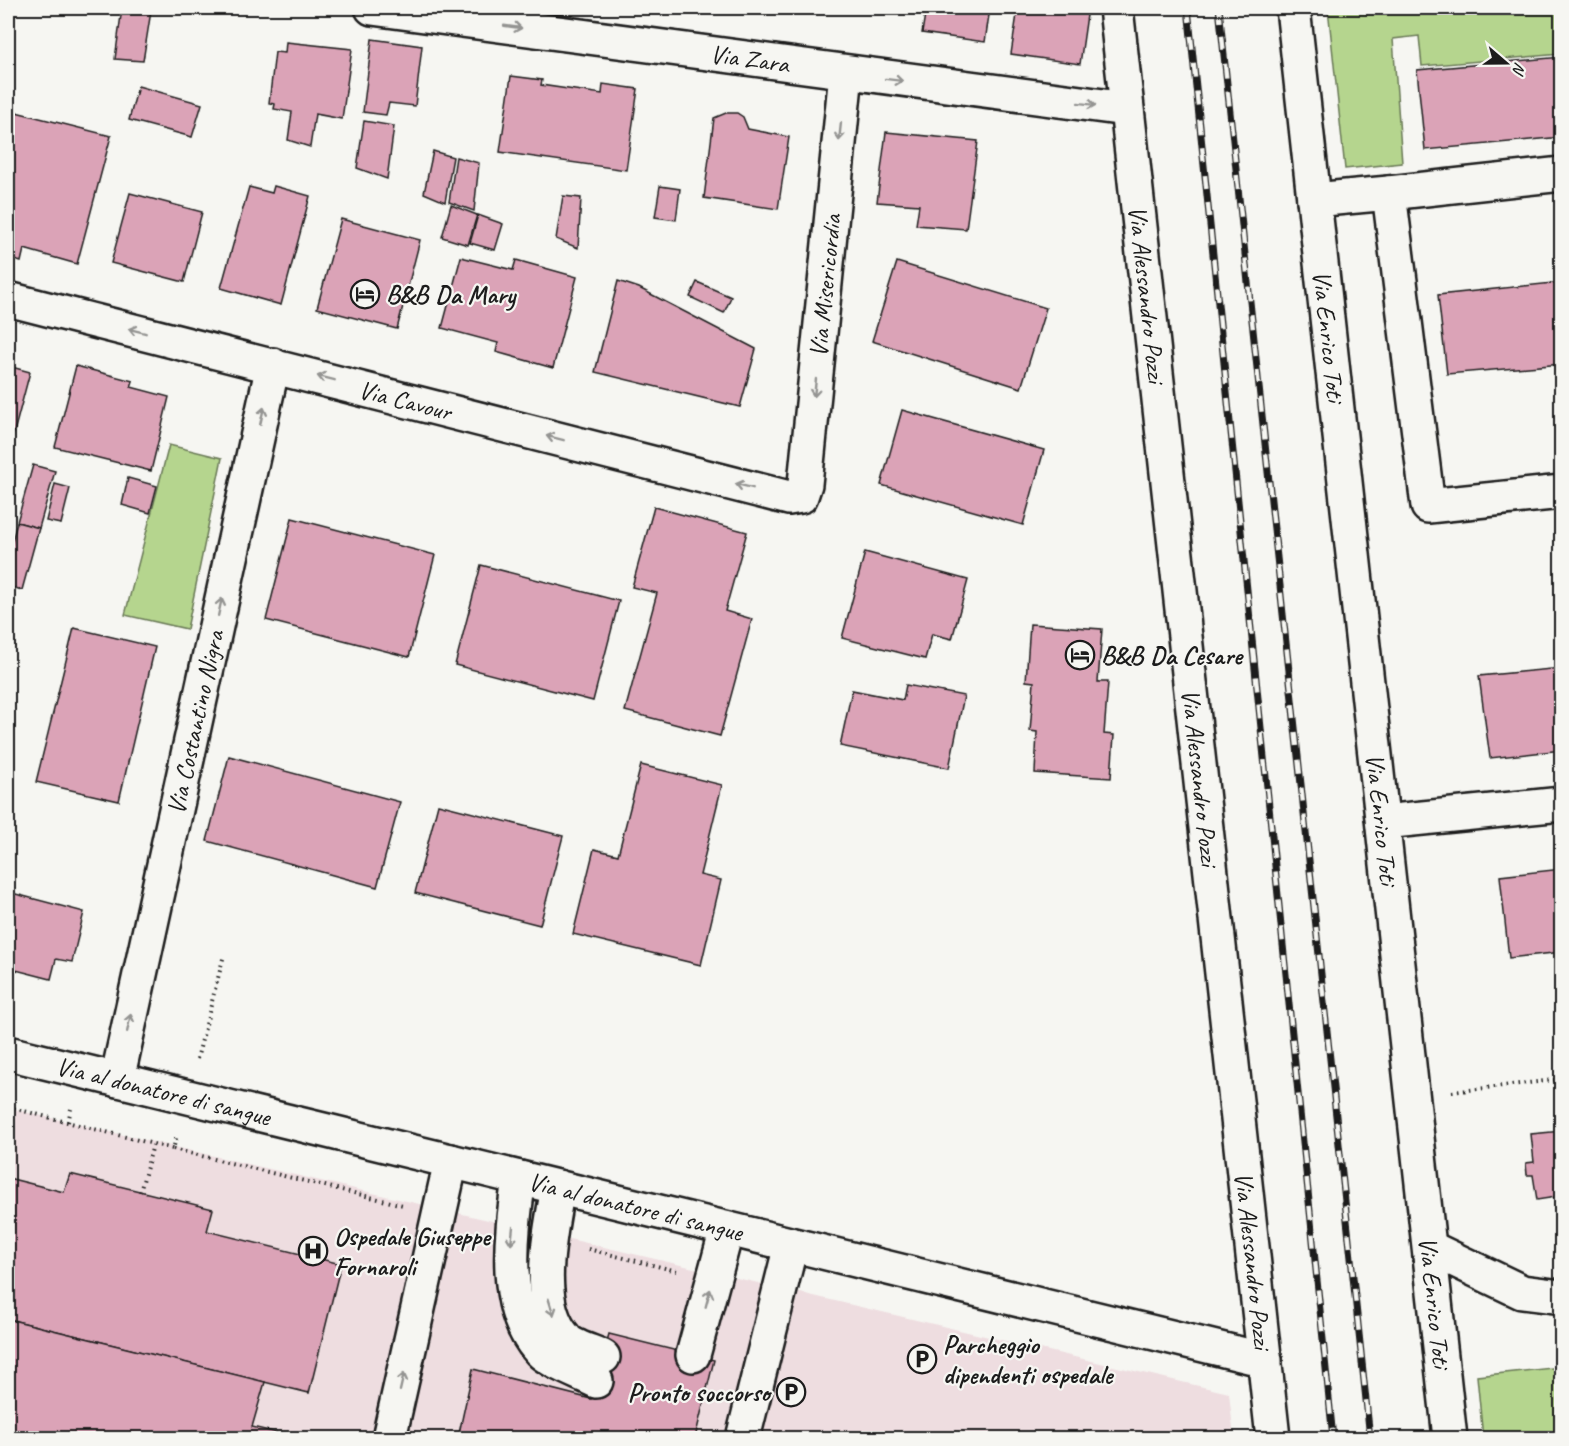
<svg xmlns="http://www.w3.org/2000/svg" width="1569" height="1446" viewBox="0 0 1569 1446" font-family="Caveat,sans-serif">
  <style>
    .built { fill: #eedde0 }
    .green { fill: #b5d58e; stroke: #687855; stroke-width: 1.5 }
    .building { fill: #dba3b7; stroke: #1c1c1c; stroke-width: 1.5 }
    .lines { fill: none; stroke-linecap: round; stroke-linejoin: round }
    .minor-casing { stroke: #1c1c1c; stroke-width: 38 }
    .path { stroke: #1c1c1c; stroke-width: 4; stroke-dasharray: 1.5 4.5; stroke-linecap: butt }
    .minor { stroke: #f6f6f2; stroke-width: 33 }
    .rail-casing { stroke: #1c1c1c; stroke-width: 7 }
    .rail { stroke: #f6f6f2; stroke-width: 4.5; stroke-dasharray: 14; stroke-linecap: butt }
    .oneway { stroke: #949492 }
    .labels { text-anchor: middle; stroke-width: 4.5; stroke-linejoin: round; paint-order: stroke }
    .street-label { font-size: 26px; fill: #1c1c1c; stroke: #f6f6f2 }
    .poi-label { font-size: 26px; font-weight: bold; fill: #1c1c1c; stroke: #f6f6f2; text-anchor: start }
  </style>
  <rect width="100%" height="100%" fill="#f6f6f2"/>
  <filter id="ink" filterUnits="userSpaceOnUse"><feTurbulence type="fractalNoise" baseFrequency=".0167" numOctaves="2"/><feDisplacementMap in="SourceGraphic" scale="12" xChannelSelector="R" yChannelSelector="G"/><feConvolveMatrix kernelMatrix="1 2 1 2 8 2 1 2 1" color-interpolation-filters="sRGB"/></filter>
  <g filter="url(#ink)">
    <polygon class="built" points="8,1108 1229,1393 1234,1438 8,1438"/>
    <g class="green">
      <polygon points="1328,8 1561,8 1561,54 1422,66 1419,36 1393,39 1402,163 1345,169"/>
      <polygon points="169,445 222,458 187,629 125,615"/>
      <polygon points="1561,1367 1561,1438 1483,1438 1477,1376"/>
    </g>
    <g class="building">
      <polygon points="122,8 151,11 143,61 115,59"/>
      <polygon points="926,8 990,8 985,42 922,33"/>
      <polygon points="1018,8 1088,8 1080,64 1011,54"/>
      <polygon points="372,39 422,46 415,106 389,103 386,115 363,112"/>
      <polygon points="286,42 352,49 342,119 315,114 310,147 288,140 292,112 274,109 275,104 269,103 275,52 285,53"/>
      <polygon points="1562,57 1562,137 1425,150 1417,70"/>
      <polygon points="511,76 542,80 541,85 602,94 603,84 638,89 626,170 500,152"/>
      <polygon points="138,86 202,104 192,137 129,120"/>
      <polygon points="8,110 111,136 77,264 24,249 21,262 8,258"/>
      <polygon points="726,113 737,113 743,117 748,129 789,137 778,209 704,198 714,118"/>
      <polygon points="364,121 394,126 387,179 357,168"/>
      <polygon points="886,132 978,141 966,229 916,225 919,205 877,202"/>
      <polygon points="433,151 453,157 445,202 424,193"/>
      <polygon points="456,157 479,163 474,211 449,202"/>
      <polygon points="274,186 310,196 281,305 221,288 249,187 272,193"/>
      <polygon points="660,186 680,189 676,220 655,217"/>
      <polygon points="130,193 202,212 184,282 111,263"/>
      <polygon points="563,196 581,198 578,248 556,239"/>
      <polygon points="451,205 477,215 468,245 442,237"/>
      <polygon points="478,215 503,224 495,250 470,243"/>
      <polygon points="341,219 420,240 397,329 317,308"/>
      <polygon points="461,257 513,270 516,260 577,277 553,368 496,352 498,343 442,328"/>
      <polygon points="897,262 1046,308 1021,388 872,341"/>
      <polygon points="618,281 639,288 756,349 740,407 595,372"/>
      <polygon points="697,282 731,297 724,313 690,297"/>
      <polygon points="1562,282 1562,364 1447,374 1438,295"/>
      <polygon points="8,366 30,372 9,451 8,451"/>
      <polygon points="76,366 133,381 131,387 169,397 151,471 55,447"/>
      <polygon points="902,410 1044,450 1023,525 881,485"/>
      <polygon points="33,465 55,471 39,528 17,522"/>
      <polygon points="128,478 157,486 150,513 122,505"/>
      <polygon points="55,484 70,488 61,524 46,521"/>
      <polygon points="654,507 747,532 725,611 752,619 720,736 625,711 657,593 632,587"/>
      <polygon points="292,518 435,555 409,657 266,620"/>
      <polygon points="17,522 39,528 22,590 8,586 8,558"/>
      <polygon points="865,552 968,580 952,639 932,634 925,659 842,638"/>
      <polygon points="481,565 619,601 593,701 455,665"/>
      <polygon points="1030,624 1102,629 1098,682 1108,682 1104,734 1114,735 1111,778 1035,773 1037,732 1030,731 1034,682 1026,681"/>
      <polygon points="74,628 155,647 119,801 36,782"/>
      <polygon points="1562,668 1562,750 1490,758 1479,676"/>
      <polygon points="906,685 964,696 949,768 840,746 852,690 903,700"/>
      <polygon points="229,756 400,802 377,887 207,841"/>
      <polygon points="641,765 722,785 700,875 721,880 701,965 573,934 594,849 618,855"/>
      <polygon points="438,804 563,836 540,925 415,893"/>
      <polygon points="1562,869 1562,952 1509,958 1500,876"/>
      <polygon points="8,892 84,912 72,962 56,959 51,979 8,968"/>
      <polygon points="1562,1131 1562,1196 1537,1200 1533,1175 1527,1175 1526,1163 1534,1162 1531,1134"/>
      <polygon points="70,1174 213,1209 207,1231 341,1264 309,1393 8,1319 8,1178 64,1192"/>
      <polygon points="8,1319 265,1382 252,1427 299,1438 8,1438"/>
      <polygon points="609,1334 714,1360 695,1438 458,1438 473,1369 591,1399"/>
    </g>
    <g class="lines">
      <g class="minor-casing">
        <g id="minor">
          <path id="s1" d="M372,8L1126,109"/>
          <path id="s2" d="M1116,8L1273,1438"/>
          <path id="s3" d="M1293,8L1450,1438"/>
          <polyline points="1389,193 1562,174"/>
          <polyline points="1314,200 1389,193 1428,506 1562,492"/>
          <path id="s4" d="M8,299L789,498L801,496L805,484L846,73"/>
          <polyline points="1383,822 1562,804"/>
          <path id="s5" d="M8,1053L1265,1360"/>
          <path id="s6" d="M117,1080L273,365"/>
          <path d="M519,1178C512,1230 500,1309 540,1351C550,1362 581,1373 596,1381"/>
          <path d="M558,1187C551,1232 532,1302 566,1339C573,1347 593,1352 603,1357"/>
          <polyline points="1432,1249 1522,1292 1562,1297"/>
          <polyline points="693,1355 727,1229"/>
          <polyline points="389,1438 451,1161"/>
          <polyline points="743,1438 791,1245"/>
        </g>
      </g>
      <g class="path">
        <polyline points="197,1059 224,955"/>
        <polyline points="1452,1092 1562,1079"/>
        <polyline points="8,1107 173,1149 177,1135"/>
        <polyline points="68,1122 71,1109"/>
        <polyline points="173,1149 403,1205"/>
        <polyline points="140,1192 153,1145"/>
        <polyline points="588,1249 677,1271"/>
      </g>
      <use href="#minor" class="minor"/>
      <g class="rail-casing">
        <g id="rail">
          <polyline points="1188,8 1333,1438"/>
          <polyline points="1219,8 1370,1438"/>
        </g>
      </g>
      <use href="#rail" class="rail"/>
    </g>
    <defs><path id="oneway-shaft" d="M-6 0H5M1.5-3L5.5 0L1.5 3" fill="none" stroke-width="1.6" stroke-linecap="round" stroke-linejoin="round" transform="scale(1.5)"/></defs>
    <g class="oneway">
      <use href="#oneway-shaft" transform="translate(513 27) rotate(8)"/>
      <use href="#oneway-shaft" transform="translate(894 80) rotate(7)"/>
      <use href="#oneway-shaft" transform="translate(1087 104) rotate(7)"/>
      <use href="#oneway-shaft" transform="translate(840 132) rotate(96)"/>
      <use href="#oneway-shaft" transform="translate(137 331) rotate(-166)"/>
      <use href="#oneway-shaft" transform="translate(326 378) rotate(-166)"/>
      <use href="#oneway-shaft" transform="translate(815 388) rotate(96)"/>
      <use href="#oneway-shaft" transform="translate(262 416) rotate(-78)"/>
      <use href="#oneway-shaft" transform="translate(555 438) rotate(-166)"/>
      <use href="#oneway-shaft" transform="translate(744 486) rotate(-166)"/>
      <use href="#oneway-shaft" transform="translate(220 607) rotate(-78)"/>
      <use href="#oneway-shaft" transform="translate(129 1023) rotate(-78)"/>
      <use href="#oneway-shaft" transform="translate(512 1236) rotate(96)"/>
      <use href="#oneway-shaft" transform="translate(708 1298) rotate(-75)"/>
      <use href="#oneway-shaft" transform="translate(551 1307) rotate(73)"/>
      <use href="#oneway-shaft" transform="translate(402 1382) rotate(-77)"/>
    </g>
  </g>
  <defs>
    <g id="hotel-ring" transform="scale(1.5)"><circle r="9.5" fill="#f6f6f2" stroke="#1c1c1c" stroke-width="1.5"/><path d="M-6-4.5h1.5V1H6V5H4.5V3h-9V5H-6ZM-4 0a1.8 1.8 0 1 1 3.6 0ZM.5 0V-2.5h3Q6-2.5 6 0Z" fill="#1c1c1c"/></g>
    <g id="hospital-ring" transform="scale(1.5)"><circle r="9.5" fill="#f6f6f2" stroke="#1c1c1c" stroke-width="1.5"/><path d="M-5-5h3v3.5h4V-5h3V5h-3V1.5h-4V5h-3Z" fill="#1c1c1c"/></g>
    <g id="parking-ring" transform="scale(1.5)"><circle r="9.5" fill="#f6f6f2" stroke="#1c1c1c" stroke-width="1.5"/><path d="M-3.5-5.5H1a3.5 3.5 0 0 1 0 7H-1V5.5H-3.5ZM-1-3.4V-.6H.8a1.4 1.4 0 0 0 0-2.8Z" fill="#1c1c1c"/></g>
  </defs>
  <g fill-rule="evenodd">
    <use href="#hotel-ring" x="365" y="294"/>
    <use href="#hotel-ring" x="1080" y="655"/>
    <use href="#hospital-ring" x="313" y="1251"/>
    <use href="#parking-ring" x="922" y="1359"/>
    <use href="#parking-ring" x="791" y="1392"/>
  </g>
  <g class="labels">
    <g class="street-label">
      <text dy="9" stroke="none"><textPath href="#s1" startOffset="381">Via Zara</textPath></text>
      <text dy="9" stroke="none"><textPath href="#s4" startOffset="1030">Via Misericordia</textPath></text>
      <text dy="9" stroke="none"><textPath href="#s2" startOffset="288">Via Alessandro Pozzi</textPath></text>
      <text dy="9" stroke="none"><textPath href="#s3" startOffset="330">Via Enrico Toti</textPath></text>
      <text dy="9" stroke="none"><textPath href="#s4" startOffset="410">Via Cavour</textPath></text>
      <text dy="9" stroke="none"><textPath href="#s6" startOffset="366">Via Costantino Nigra</textPath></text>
      <text dy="9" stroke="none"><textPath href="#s2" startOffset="774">Via Alessandro Pozzi</textPath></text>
      <text dy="9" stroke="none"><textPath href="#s3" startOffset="816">Via Enrico Toti</textPath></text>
      <text dy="9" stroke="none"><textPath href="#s5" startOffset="160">Via al donatore di sangue</textPath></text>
      <text dy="9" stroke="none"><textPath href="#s5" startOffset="646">Via al donatore di sangue</textPath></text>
      <text dy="9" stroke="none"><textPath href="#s2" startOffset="1260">Via Alessandro Pozzi</textPath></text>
      <text dy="9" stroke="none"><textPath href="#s3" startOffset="1302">Via Enrico Toti</textPath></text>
    </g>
    <g class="poi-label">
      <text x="386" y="303">B&amp;B Da Mary</text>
      <text x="1101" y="664">B&amp;B Da Cesare</text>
      <text x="334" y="1245">Ospedale Giuseppe<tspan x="334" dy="30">Fornaroli</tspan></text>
      <text x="943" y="1353">Parcheggio<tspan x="943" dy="30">dipendenti ospedale</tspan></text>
      <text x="770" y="1401" text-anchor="end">Pronto soccorso</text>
    </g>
  </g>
  <rect width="1569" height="1446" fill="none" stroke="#f6f6f2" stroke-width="30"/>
  <rect x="15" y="15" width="1539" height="1416" fill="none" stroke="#1c1c1c" stroke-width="2" filter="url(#ink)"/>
  <g transform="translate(1506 63) rotate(110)" stroke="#f6f6f2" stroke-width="4.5" paint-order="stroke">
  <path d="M0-4.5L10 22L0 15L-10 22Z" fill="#1c1c1c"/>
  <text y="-9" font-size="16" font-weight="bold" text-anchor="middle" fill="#1c1c1c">N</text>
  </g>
</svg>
